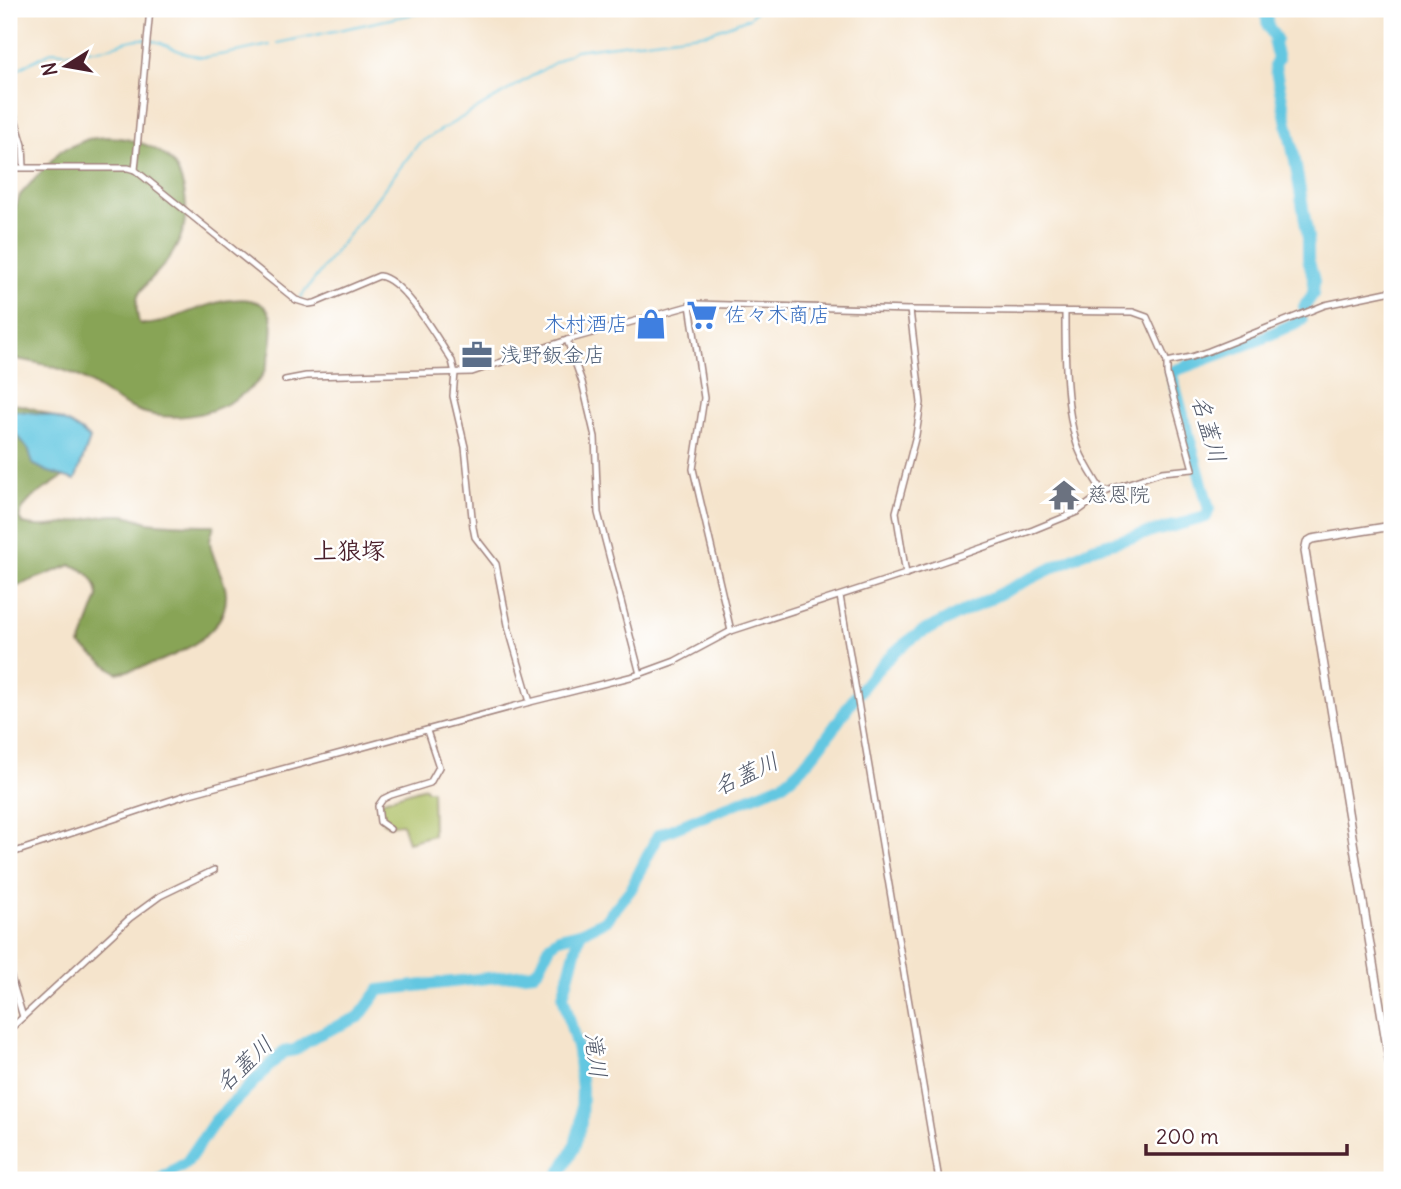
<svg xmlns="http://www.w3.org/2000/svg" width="1401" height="1189" viewBox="0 0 1401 1189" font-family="Delius,'Klee One',sans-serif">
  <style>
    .green { fill: #abbd61; stroke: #7a6e46; stroke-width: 2 }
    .forest { fill: #88a457; stroke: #696241; stroke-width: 2 }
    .water { fill: #64c7e1; stroke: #577386; stroke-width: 2 }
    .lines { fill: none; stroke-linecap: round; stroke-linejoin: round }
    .stream { stroke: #64c7e1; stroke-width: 2 }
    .river { stroke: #64c7e1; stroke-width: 12 }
    .minor-casing { stroke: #a0827c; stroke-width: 8 }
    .tertiary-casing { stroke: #a0827c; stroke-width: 10 }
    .minor { stroke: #fff; stroke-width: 5 }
    .tertiary { stroke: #fff; stroke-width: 7 }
    .labels { text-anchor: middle; stroke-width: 5; stroke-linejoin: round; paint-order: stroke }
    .shop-label { font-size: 21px; fill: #366cbe; stroke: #fff; text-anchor: start }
    .service-label { font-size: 21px; fill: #4e5e75; stroke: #fff; text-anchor: start }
    .worship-label { font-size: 21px; fill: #5b616d; stroke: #fff; text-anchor: start }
    .water-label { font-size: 23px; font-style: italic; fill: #535a6b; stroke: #fff }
    .quarter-label { font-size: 24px; font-weight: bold; fill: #4a1f2b; stroke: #fff }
  </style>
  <rect width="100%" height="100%" fill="#fff"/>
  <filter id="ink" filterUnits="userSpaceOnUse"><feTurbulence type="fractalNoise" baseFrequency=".0143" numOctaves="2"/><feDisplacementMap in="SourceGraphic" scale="14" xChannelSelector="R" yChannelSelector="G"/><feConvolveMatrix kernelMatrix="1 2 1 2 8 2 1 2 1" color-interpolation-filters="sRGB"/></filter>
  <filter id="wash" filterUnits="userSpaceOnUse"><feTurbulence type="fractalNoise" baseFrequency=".00686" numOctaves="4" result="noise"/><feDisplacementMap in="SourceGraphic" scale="28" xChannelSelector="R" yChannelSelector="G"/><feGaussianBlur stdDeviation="1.57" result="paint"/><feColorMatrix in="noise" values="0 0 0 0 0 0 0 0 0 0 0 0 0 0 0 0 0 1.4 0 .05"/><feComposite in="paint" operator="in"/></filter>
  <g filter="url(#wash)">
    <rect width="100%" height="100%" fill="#f5e4cc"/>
    <polygon class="green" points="425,787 426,790 432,790 433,835 408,842 402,824 390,825 383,822 380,807 383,800"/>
    <g class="forest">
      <path d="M106,137C130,137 165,147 177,170C193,204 187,238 163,266C156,275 143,285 138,296C135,304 137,314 139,323C160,333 227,284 261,304C278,314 272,338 270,353C265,378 258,384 237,398C207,418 165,423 131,408C111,399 95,384 76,375C55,366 31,361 9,358V227L20,195L60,151L88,139Z"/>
      <path d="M9,403C46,409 60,418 85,447C80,482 28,485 19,518L23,524C56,533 88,513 122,515C130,515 139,520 148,522C170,525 192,525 214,525C213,530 210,537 210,541C211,559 225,576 226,593C229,641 155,666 117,673L80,645L98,597C97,580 87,570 71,565L9,589Z"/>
    </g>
    <path class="water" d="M9,410C42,413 65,415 90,439L75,480L46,471L33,464L29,450L15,432L9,431Z"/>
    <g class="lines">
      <g class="stream">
        <polyline points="278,43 437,9"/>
        <path d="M9,77L20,68L53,51L79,54L86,49C106,54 123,38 142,39C162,39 180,55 200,57C213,58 253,48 270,45"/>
        <polyline points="300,298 419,143 576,50 708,33 749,18 758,9"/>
      </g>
      <g class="river">
        <polyline points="1265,9 1268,26 1276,39 1274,44 1278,59 1275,65 1276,71 1295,161 1308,238 1308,258 1314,281 1313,294 1304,307"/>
        <polyline points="1269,335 1302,320"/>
        <path d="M159,1180L187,1162L215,1121L283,1052L295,1050L315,1036L359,1017L379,990L534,973L539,968L551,944L559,938L580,933L606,920L631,889L658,835L783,784C823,754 842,709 875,672C888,657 903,644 920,633L1093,548L1206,517L1209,509L1171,372L1263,338"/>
        <polyline points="556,1180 574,1148 581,1123 582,1089 578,1051 563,996 580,933"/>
      </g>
    </g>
  </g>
  <g filter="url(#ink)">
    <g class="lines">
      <g class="minor-casing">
        <g id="minor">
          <polyline points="9,98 23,145 24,167"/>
          <path d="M9,168H128L135,170L296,300L309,304L315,303L379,276C404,279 438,340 452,361L455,373L453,396L465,447L473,527L475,537L496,564L509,630L530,702"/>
          <polyline points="135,170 150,9"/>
          <polyline points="690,305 704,398 693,469 731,631"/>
          <path d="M1065,313C1065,352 1065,414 1079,450C1085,465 1095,479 1103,493"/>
          <polyline points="567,340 582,382 595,437 598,513 640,674"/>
          <polyline points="1167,362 1191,357 1209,351 1325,305 1392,291"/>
          <polyline points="906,574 896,512 916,435 921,403 910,310"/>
          <polyline points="840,596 939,1180"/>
          <polyline points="390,829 380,822 378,806 383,799 391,795 430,783 439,767 427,731"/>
          <polyline points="9,854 186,795 530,702 634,676 675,661 731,631 930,566 1033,530 1077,512 1103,493 1117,487 1162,472 1193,469 1167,374 1167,362 1147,317 1133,312 910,310 696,304 567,340 472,372 306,376 285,380"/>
          <polyline points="9,971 23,1017"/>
          <polyline points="9,1030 130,918 160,896 214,870"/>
        </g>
      </g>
      <g class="tertiary-casing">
        <polyline id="tertiary" points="1392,526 1312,539 1307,542 1305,551 1392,1078"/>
      </g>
      <use href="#minor" class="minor"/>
      <use href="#tertiary" class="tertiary"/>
    </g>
  </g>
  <defs>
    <g id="supermarket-bare" transform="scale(2.415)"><path d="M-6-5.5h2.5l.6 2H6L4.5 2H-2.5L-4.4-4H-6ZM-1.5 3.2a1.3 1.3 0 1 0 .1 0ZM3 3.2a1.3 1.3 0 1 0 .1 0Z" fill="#3f7fe0" stroke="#fff" stroke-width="2.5" paint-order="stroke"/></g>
    <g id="shop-bare" transform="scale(2.415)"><path d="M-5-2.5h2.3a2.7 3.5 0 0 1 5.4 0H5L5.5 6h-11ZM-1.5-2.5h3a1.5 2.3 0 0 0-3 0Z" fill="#3f7fe0" stroke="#fff" stroke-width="2.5" paint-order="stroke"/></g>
    <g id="office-bare" transform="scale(2.415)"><path d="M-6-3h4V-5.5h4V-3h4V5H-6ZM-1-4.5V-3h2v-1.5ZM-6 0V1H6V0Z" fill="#5c6f8a" stroke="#fff" stroke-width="2.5" paint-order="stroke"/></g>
    <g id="temple-bare" transform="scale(2.415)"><path d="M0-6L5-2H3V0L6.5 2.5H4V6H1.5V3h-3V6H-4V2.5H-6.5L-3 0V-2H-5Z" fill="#6b7280" stroke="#fff" stroke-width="2.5" paint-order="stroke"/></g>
  </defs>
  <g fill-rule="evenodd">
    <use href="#supermarket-bare" x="702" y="315"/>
    <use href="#shop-bare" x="651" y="324"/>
    <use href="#office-bare" x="477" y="355"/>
    <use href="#temple-bare" x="1064" y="495"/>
  </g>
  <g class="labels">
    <g class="shop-label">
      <text x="725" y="322">佐々木商店</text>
      <text x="628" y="331" text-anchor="end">木村酒店</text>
    </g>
    <g class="service-label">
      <text x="500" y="362">浅野鈑金店</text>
    </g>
    <g class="worship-label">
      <text x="1087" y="502">慈恩院</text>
    </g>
    <g class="water-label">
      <text transform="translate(1209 429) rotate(74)" y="8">名蓋川</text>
      <text transform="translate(746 774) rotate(-25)" y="8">名蓋川</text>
      <text transform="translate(596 1055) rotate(83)" y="8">滝川</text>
      <text transform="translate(244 1064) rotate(-43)" y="8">名蓋川</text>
    </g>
    <g class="quarter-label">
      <text x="349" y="559">上狼塚</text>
    </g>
  </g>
  <rect width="1401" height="1189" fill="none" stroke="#fff" stroke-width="35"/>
  <g transform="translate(66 66) rotate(259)" stroke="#ffffff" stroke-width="5" paint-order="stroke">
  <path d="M0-5L12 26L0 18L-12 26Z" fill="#4a1f2b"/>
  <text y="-10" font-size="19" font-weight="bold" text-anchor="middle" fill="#4a1f2b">N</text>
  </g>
  <path d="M1146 1144v10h201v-10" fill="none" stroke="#4a1f2b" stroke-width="3.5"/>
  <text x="1156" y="1144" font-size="21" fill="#4a1f2b" stroke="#ffffff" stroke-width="5" paint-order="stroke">200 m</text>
</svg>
